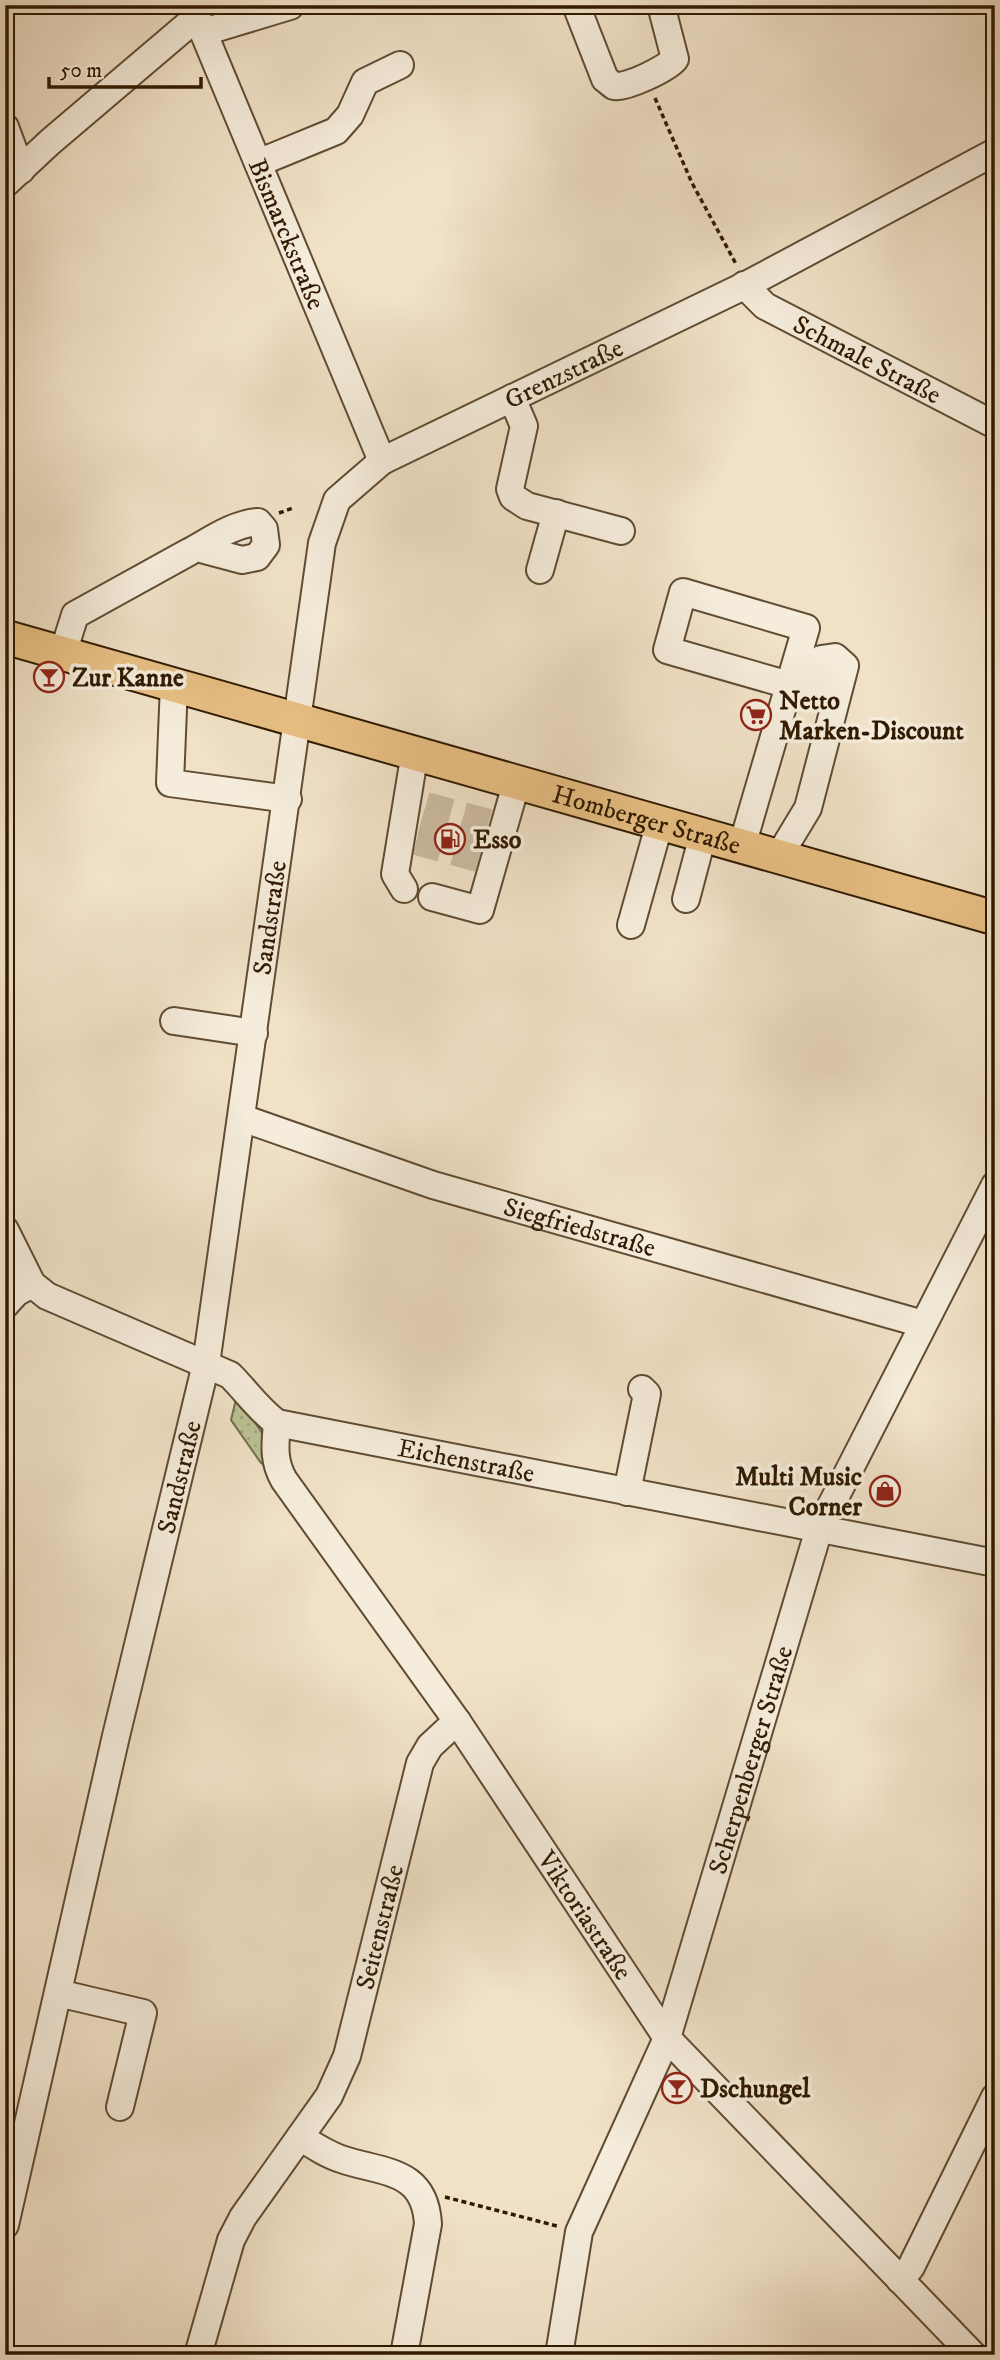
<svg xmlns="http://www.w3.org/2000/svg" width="1000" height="2360" viewBox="0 0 1000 2360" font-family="'IM FELL DW Pica',serif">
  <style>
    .grass { fill: url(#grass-dots); stroke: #756e4b; stroke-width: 2 }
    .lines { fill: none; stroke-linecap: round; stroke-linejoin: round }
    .minor-tunnel { stroke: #cab99f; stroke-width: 26; stroke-dasharray: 26 13; stroke-linecap: butt }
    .minor-casing { stroke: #604c32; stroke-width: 30 }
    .major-casing { stroke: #301a01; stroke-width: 37 }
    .path { stroke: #301a01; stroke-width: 3.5; stroke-dasharray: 5 3.5; stroke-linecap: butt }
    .minor { stroke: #f5ecdb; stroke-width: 26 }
    .major { stroke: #e8c084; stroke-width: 33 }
    .labels { text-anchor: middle; stroke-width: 7; stroke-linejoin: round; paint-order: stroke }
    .street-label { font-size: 26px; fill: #301a01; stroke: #f5ecdb }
    .poi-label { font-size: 26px; font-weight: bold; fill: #301a01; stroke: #f5ecdb; text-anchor: start }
  </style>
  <defs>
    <pattern id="grass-dots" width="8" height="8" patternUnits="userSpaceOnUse" patternTransform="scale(1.75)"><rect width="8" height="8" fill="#bac295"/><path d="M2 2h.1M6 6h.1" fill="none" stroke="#a0a67f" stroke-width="1.8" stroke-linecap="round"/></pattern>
  </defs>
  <rect width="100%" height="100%" fill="#f0e1c7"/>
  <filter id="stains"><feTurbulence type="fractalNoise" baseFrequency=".00286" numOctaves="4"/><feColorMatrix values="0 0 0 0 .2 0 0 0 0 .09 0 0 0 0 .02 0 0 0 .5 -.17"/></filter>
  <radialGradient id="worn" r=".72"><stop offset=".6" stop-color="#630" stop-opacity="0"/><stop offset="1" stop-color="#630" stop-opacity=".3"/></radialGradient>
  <polygon class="grass" points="237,1395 262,1433 265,1465 261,1463 231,1420"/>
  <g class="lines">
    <g class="minor-tunnel">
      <polyline points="426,805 492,823"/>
      <polyline points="421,822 487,840"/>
      <polyline points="416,842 482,860"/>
    </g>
    <g class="minor-casing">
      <g id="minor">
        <path id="s1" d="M195,5L197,17L382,461"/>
        <path d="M576,5L605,79C607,80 612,85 614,86C625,89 668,68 675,59L661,5"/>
        <polyline points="204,32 290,6"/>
        <polyline points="5,127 21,170"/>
        <polyline points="258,163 336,131 350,115 365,82 400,65"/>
        <polyline points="5,184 50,142 197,17"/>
        <path id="s2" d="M744,285L765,306L995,425"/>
        <polyline points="512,398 524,426 510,489 513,497 527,506 621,531"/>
        <polyline points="540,570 556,513"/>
        <path d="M63,653L75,615C113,594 151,573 189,552C211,540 233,524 258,522L264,529L266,545L257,557L242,560L197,548"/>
        <polyline points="174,684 170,783 288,799"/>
        <path d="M742,846C763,773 785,700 806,628L683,592L667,650L789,685"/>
        <polyline points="779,856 808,808 845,666 835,657 821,659 813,686 823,695 836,697"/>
        <polyline points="404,889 395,874 415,752"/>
        <polyline points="432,897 480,910 517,781"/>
        <polyline points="686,899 703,835"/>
        <polyline points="631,925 660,822"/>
        <polyline points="174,1021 254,1033"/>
        <path id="s3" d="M242,1118L433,1185L923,1324"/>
        <path id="s4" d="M5,1230L32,1284L47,1296L230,1375C247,1392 258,1409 277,1423L995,1563"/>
        <polyline points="5,1305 16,1293 32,1284"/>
        <path id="s5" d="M277,1423C275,1445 273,1461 284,1480L457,1721L667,2038L973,2355"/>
        <polyline points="627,1492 647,1394 642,1389"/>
        <polyline points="58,1993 143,2013 120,2107"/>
        <path d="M300,2137C314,2146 328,2155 344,2160C385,2173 425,2170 428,2224L404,2355"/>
        <path id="s6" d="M5,2225L116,1736L206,1364L322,543L337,500L382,461L748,284L995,152"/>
        <polyline points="900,2280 911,2267 995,2097"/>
        <path id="s7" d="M198,2355L231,2240L243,2217L329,2096L347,2056L420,1763L430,1746L457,1721"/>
        <path id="s8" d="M559,2355L579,2232L667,2038L819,1529L995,1185"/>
      </g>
    </g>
    <g class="major-casing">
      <g id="major">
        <path id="s9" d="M5,637L995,918"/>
      </g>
    </g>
    <g class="path">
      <polyline points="655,98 692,183 736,264"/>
      <polyline points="279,513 293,508"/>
      <polyline points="445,2197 557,2226"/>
    </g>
    <use href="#minor" class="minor"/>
    <use href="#major" class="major"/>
  </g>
  <defs>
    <g id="bar-ring" transform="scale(1.575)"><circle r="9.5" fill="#f5ecdb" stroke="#8f2418" stroke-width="1.5"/><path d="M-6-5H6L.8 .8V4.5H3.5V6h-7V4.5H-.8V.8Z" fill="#8f2418"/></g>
    <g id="supermarket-ring" transform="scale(1.575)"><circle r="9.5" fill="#f5ecdb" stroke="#8f2418" stroke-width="1.5"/><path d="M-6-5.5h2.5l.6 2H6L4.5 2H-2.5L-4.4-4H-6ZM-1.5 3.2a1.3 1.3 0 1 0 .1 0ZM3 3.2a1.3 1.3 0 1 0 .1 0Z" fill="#8f2418"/></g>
    <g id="fuel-ring" transform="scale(1.575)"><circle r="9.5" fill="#f5ecdb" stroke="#8f2418" stroke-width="1.5"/><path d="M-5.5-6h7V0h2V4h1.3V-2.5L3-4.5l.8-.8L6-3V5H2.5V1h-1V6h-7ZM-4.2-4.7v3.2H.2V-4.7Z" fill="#8f2418"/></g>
    <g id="shop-ring" transform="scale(1.575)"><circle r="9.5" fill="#f5ecdb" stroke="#8f2418" stroke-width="1.5"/><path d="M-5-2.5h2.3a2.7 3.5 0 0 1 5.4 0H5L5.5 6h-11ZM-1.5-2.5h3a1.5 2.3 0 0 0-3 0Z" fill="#8f2418"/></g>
  </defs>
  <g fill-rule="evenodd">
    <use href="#bar-ring" x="49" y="677"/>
    <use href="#supermarket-ring" x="756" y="715"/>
    <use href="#fuel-ring" x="450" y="839"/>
    <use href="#shop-ring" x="885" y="1491"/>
    <use href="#bar-ring" x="677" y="2088"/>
  </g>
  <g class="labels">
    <g class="street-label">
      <text dy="9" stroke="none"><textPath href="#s1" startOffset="247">Bismarckstraße</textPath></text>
      <text dy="9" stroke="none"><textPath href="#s2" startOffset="145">Schmale Straße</textPath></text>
      <text dy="9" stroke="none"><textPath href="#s6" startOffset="2020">Grenzstraße</textPath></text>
      <text dy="9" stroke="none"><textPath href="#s9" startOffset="667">Homberger Straße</textPath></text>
      <text dy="9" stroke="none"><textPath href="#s6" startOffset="1335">Sandstraße</textPath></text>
      <text dy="9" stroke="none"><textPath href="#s3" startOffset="355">Siegfriedstraße</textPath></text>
      <text dy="9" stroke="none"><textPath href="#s4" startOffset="539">Eichenstraße</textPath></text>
      <text dy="9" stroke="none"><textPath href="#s6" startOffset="768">Sandstraße</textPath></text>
      <text dy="9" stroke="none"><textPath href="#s8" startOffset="628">Scherpenberger Straße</textPath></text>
      <text dy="9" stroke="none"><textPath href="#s5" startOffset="588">Viktoriastraße</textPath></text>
      <text dy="9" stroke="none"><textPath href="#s7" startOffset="471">Seitenstraße</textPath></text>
    </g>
    <g class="poi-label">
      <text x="72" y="686">Zur Kanne</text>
      <text x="779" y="709">Netto<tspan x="779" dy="30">Marken-Discount</tspan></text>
      <text x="473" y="848">Esso</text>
      <text x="862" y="1485" text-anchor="end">Multi Music<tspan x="862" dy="30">Corner</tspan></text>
      <text x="700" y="2097">Dschungel</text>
    </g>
  </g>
  <rect width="1000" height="2360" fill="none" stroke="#f0e1c7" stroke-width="28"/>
  <rect x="7" y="7" width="986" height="2346" fill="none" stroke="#301a01" stroke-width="3.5"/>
  <rect x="14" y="14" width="972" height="2332" fill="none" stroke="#301a01" stroke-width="2"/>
  <path d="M49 77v10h152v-10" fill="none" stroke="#301a01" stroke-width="3.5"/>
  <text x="60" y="77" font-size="21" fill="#301a01" stroke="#f5ecdb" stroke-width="5" paint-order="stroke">50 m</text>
  <rect width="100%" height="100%" filter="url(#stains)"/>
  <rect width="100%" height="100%" fill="url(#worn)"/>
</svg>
